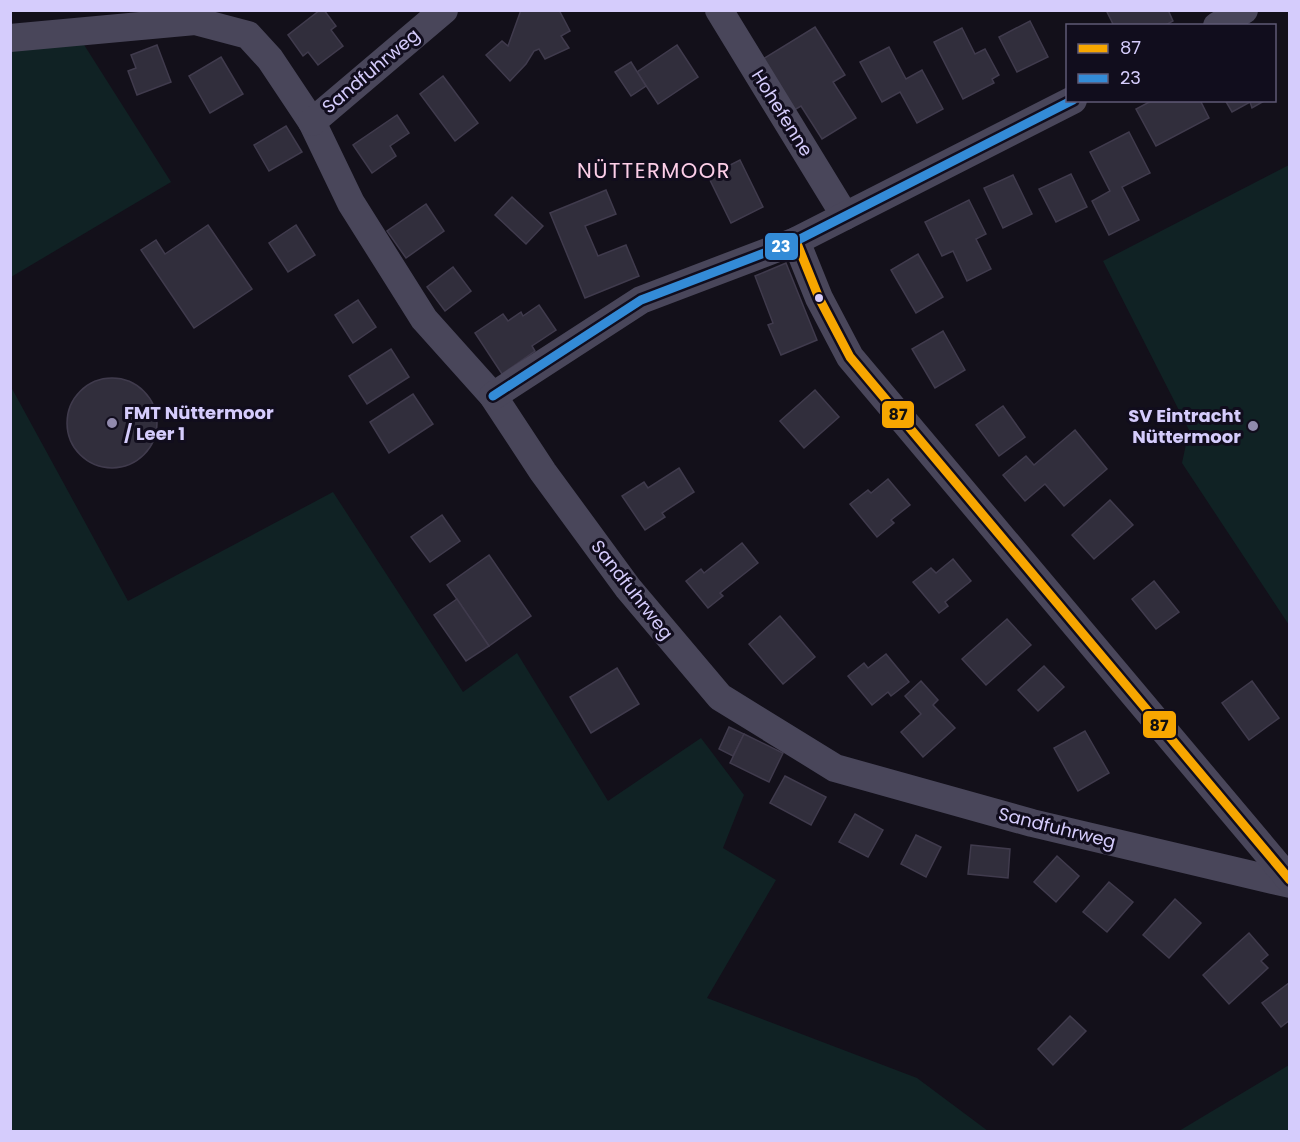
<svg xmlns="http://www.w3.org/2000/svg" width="1300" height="1142" viewBox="0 0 1300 1142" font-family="Poppins,sans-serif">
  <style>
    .green { fill: #102224 }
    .building { fill: #312e3c; stroke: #403b4d; stroke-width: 1.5 }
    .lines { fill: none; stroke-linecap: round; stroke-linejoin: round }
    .minor { stroke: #49465a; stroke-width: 28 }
    .bus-1-casing { stroke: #110d1d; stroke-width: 14 }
    .bus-2-casing { stroke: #110d1d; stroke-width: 14 }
    .bus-1 { stroke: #f7a600; stroke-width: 9 }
    .bus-2 { stroke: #338bd7; stroke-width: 9 }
    .bus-dot { fill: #d5ccfc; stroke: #110d1d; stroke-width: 2 }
    .poi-dot { fill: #918aad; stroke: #110d1d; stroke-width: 2 }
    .labels { text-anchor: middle; stroke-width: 6; stroke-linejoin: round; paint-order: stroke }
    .street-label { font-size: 18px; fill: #d5ccfc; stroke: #110d1d }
    .poi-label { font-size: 18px; font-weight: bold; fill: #d5ccfc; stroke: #110d1d; text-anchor: start }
    .quarter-label { font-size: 21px; letter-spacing: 1.5px; fill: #fccee8; stroke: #110d1d }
    .line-badge { stroke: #110d1d; stroke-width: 2 }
    .badge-label { font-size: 16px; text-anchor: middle; font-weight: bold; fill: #fff }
    .pale-badge-label { font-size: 16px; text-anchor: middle; font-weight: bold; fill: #111 }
  </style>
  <rect width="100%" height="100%" fill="#13101a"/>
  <g class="green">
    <polygon points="81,40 171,182 11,277 11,46"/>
    <polygon points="1289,165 1289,625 1182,463 1189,430 1103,261"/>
    <polygon points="10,385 128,601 333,492 463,692 517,653 608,801 701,738 744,795 723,848 776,880 707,998 917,1078 988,1131 11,1131"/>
    <polygon points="1289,1065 1289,1131 1179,1131"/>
  </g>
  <g class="building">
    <polygon points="320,10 324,10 336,26 331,30 343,46 318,65 308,52 303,56 288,35"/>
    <polygon points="521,10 559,10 570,31 561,36 569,48 545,59 539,49 534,51 526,64 510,81 486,55 502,41 508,46"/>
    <polygon points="1106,10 1168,10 1173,21 1164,26 1114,26"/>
    <polygon points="1030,21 1048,57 1017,72 999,37"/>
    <polygon points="815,27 845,75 833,82 856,118 822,139 801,106 789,113 758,62"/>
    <polygon points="962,28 975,54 985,49 999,75 992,79 994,83 963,99 934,42"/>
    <polygon points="157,45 171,82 137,95 128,71 136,68 131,55"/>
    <polygon points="677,45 698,77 658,104 637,72"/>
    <polygon points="889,47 906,79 922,70 943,109 917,123 900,92 882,102 860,62"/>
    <polygon points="221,57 243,94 210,113 189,76"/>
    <polygon points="631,62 646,86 631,96 615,72"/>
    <polygon points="443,76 478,123 455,141 420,94"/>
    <polygon points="1153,100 1200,100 1209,118 1156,146 1136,109"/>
    <polygon points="1225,100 1266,100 1252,108 1250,102 1232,112"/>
    <polygon points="397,115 409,133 390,146 396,156 372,173 353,145"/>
    <polygon points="286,126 302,152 269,171 254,145"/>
    <polygon points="1129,132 1150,173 1122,187 1139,220 1109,235 1092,201 1110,191 1090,152"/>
    <polygon points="740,160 763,207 731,223 708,176"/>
    <polygon points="1071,174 1087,207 1056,222 1039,189"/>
    <polygon points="1013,175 1032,214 1003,228 984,188"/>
    <polygon points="606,190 616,214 585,226 598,256 626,245 639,276 585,298 550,213"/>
    <polygon points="512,197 543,226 526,244 495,215"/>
    <polygon points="969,200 986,234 976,239 991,269 967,281 953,251 942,256 925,222"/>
    <polygon points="426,204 444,231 406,258 387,231"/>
    <polygon points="208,225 252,289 194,328 141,250 156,240 165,254"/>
    <polygon points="296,225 315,255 288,272 269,243"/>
    <polygon points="918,254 943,297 916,313 891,270"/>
    <polygon points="786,263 817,340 781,355 768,325 773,323 755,276"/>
    <polygon points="453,267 471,291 445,311 427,287"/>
    <polygon points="358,300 376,327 353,343 335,315"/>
    <polygon points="539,305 556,330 532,346 535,351 502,374 475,333 503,314 508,321 521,312 523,316"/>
    <polygon points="943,331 965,370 935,388 912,349"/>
    <polygon points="391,349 409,377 367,404 349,376"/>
    <circle cx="112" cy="423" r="45"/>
    <polygon points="815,390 839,417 804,448 780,421"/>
    <polygon points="413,394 433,424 389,453 370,422"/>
    <polygon points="1003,406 1025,437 999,456 976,425"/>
    <polygon points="1075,430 1107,469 1064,506 1045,484 1025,501 1003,475 1026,456 1034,465"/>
    <polygon points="679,468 694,492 662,513 665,517 645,530 622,496 644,482 648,488"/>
    <polygon points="888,479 910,505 891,520 894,523 877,537 850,504 868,490 871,493"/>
    <polygon points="1110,500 1133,525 1094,559 1072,535"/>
    <polygon points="442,515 460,541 430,562 411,537"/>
    <polygon points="742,543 758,563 720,593 723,596 708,608 686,581 701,569 704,573"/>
    <polygon points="489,555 531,616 489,646 447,585"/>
    <polygon points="953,559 971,581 945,602 948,606 939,613 913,582 931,568 936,573"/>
    <polygon points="1154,581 1179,612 1156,629 1132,599"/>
    <polygon points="457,599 489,646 466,661 434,615"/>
    <polygon points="780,616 815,657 783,684 749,644"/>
    <polygon points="1007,619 1031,645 986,685 962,659"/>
    <polygon points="886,654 909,682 891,696 888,692 872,705 848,676 864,663 868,668"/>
    <polygon points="1044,666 1064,687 1038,711 1018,690"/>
    <polygon points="617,668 639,704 591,733 570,697"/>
    <polygon points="921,681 938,700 933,705 955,728 923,757 901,732 921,714 905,696"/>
    <polygon points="1252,681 1279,718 1249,740 1222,703"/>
    <polygon points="729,727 744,734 733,756 719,749"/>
    <polygon points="1085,731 1109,773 1078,791 1054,748"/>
    <polygon points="744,734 783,753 769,782 730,763"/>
    <polygon points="785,776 826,797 811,825 770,803"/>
    <polygon points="855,814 883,830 868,857 839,842"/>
    <polygon points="916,835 941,847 926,877 901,864"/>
    <polygon points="971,845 1010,849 1008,878 968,874"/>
    <polygon points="1057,856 1079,876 1056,902 1034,882"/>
    <polygon points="1109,882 1133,902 1107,932 1083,912"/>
    <polygon points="1175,899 1201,923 1169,958 1143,935"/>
    <polygon points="1249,933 1268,955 1261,961 1268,968 1229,1004 1203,975"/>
    <polygon points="1289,983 1290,1020 1281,1027 1262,1003"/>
    <polygon points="1070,1016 1086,1031 1053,1065 1038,1049"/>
  </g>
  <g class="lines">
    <g class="minor">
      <polyline points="719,10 845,216"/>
      <polyline points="1217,26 1244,10"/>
      <polyline points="10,38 195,21 248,35 270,59 312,122 351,203 424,319 493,396 543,472 628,588 720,697 835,768 1032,823 1290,884"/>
      <polyline points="312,122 444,10"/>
      <polyline points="796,241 819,298 850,357 1290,880"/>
      <polyline points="493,396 641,300 796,241 1073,100"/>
    </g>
    <g class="bus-1-casing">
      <polyline id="bus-1" points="796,241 819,298 850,357 1290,880"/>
    </g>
    <g class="bus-2-casing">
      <polyline id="bus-2" points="493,396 641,300 796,241 1073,100"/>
    </g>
    <use href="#bus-1" class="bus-1"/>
    <use href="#bus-2" class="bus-2"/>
  </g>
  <circle class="bus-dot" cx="819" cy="298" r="5"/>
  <g class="poi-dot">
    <circle cx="112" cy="423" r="6"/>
    <circle cx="1253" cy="426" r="6"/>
  </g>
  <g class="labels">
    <g class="street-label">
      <text transform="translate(371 71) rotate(-40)" y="6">Sandfuhrweg</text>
      <text transform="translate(782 113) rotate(58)" y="6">Hohefenne</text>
      <text transform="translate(632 590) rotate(52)" y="6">Sandfuhrweg</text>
      <text transform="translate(1057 828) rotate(14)" y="6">Sandfuhrweg</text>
    </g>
    <g class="poi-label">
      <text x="124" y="419">FMT Nüttermoor<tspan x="124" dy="21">/ Leer 1</tspan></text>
      <text x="1241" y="422" text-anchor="end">SV Eintracht<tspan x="1241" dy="21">Nüttermoor</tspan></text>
    </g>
    <g class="quarter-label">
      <text x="654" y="178">NÜTTERMOOR</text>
    </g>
  </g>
  <g class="line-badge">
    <rect x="764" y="232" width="35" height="29" rx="6" fill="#338bd7"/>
    <rect x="881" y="400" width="34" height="29" rx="6" fill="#f7a600"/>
    <rect x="1142" y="710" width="35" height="29" rx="6" fill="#f7a600"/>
  </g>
  <g class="badge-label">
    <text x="781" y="252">23</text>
  </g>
  <g class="pale-badge-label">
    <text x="898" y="420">87</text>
    <text x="1159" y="731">87</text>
  </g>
  <rect width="1300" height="1142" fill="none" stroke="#d5ccfc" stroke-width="24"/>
  <rect x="1066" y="24" width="210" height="78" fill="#110d1d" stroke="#5f5976" stroke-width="1.5"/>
  <rect x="1078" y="44" width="30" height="9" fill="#f7a600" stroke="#5f5976" stroke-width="1.5"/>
  <text x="1120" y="54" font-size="18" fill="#d5ccfc">87</text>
  <rect x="1078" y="74" width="30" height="9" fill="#338bd7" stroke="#5f5976" stroke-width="1.5"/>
  <text x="1120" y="84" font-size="18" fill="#d5ccfc">23</text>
</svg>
